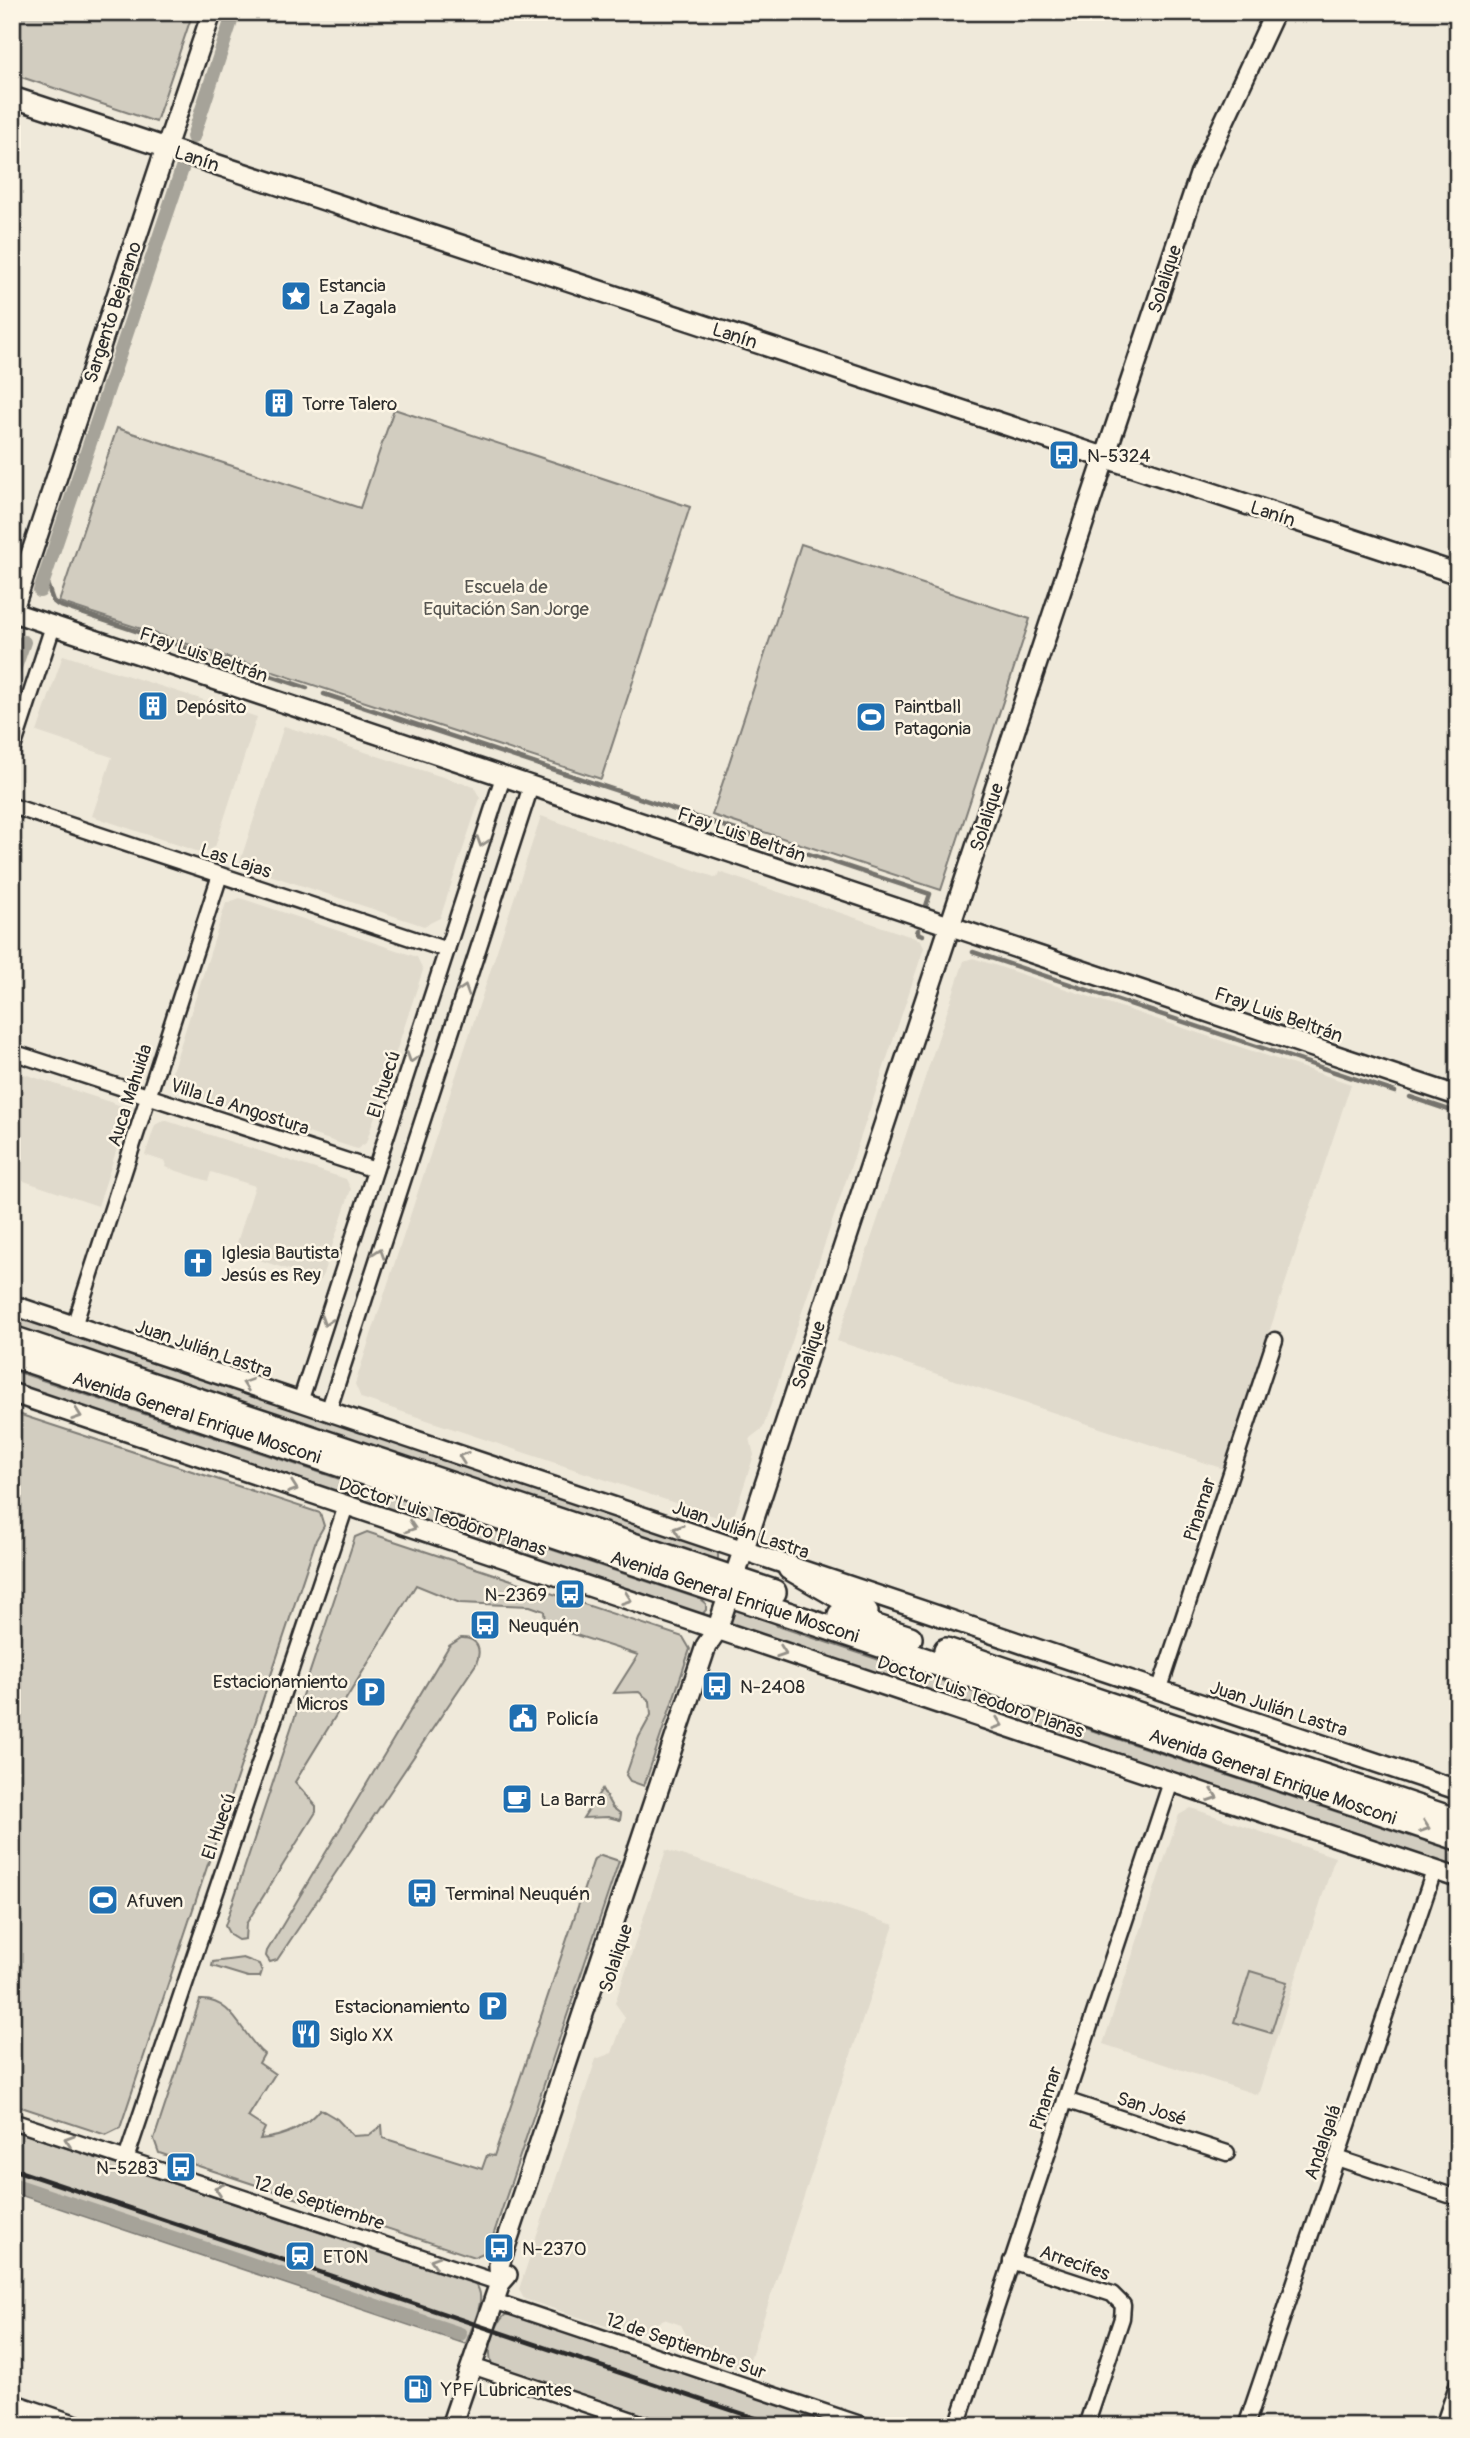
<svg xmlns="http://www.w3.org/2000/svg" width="1470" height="2438" viewBox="0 0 1470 2438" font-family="Pangolin,sans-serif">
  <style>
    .built { fill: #e0dacc }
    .green { fill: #d2cdc0; stroke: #7e7c76; stroke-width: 2 }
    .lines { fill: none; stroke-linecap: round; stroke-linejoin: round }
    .stream { stroke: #75736d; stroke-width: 4.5 }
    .canal { stroke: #a6a399; stroke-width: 14 }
    .minor-casing { stroke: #2b2b2b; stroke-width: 19 }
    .tertiary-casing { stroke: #2b2b2b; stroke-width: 23 }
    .secondary-casing { stroke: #2b2b2b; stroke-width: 24 }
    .trunk-casing { stroke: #2b2b2b; stroke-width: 28 }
    .minor { stroke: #fcf5e5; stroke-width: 14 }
    .tertiary { stroke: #fcf5e5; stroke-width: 18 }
    .secondary { stroke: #fcf5e5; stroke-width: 19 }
    .trunk { stroke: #fcf5e5; stroke-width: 23 }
    .rail { stroke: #2b2b2b; stroke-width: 4.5 }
    .oneway { stroke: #949088 }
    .labels { text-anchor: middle; stroke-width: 5; stroke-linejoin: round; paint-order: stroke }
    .street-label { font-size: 19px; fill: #2b2b2b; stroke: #fcf5e5 }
    .poi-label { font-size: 19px; fill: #2b2b2b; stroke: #fcf5e5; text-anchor: start }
    .park-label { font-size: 19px; fill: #555450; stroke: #fcf5e5 }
  </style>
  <rect width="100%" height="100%" fill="#efe9da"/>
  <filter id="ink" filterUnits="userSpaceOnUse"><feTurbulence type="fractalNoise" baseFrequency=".0143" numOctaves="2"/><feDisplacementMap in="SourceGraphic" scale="14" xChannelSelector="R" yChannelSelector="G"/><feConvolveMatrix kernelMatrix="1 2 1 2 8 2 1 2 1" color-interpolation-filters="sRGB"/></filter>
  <g filter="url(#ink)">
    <g class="built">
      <polygon points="63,655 257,717 215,847 202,853 92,816 112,757 37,732"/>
      <polygon points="284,726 474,787 480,798 440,918 424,926 239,865"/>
      <polygon points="541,816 717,878 719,872 921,940 924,948 763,1428 750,1438 754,1455 735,1513 723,1519 361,1398 355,1384"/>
      <polygon points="240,898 417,957 423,970 366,1143 357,1149 174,1089 170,1078 226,903"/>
      <polygon points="973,958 1351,1084 1224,1469 837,1341 964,961"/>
      <polygon points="12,1070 122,1106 127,1118 98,1206 12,1177"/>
      <polygon points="164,1120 346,1179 351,1189 321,1280 234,1252 255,1186 211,1172 208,1181 165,1167 166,1162 145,1155 155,1125"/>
      <polygon points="1191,1808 1335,1857 1258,2095 1103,2044 1179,1815"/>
      <polygon points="666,1850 894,1925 746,2371 698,2357 681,2325 664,2319 636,2336 524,2299 519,2289 596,2059 612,2053 625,2017 615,2003"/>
    </g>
    <g class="green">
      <polygon points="12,12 193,12 156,122 12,74"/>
      <polygon points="394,409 690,507 601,779 59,602 117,428 360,508"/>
      <polygon points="801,544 1030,619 941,890 712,815"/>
      <polygon points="12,1313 718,1551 718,1560 717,1562 679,1554 675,1547 12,1325"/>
      <polygon points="12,1370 700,1599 706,1604 706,1610 700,1617 12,1386"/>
      <polygon points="12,1412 320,1513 324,1526 316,1540 120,2128 106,2135 12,2104"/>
      <polygon points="367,1532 683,1637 690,1649 644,1786 630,1781 626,1775 639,1737 651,1715 650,1701 639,1692 614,1693 638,1655 545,1625 544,1611 530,1606 460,1603 416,1585 295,1782 316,1806 316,1812 246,1924 245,1939 238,1940 230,1935 225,1926 355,1537"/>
      <path d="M739,1608L770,1616L777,1626L1458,1852V1871L732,1626C728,1618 731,1611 739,1608Z"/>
      <path d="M461,1638C478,1637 482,1650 476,1664L277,1960L270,1962L266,1956L267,1951L449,1646Z"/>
      <polygon points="602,1789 612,1807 621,1814 620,1820 608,1817 583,1818"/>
      <path d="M601,1855L619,1861L488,2251L474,2257L159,2153L154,2139L200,2000C234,1998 242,2037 264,2054L259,2063L275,2074L248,2117L265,2128L260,2139C285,2137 304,2128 320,2109L337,2119L353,2136L369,2135L382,2125L383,2138L482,2169L487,2155L494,2156L594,1859Z"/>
      <polygon points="243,1958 259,1964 262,1971 260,1977 248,1977 212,1966 213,1962"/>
      <polygon points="1250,1971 1287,1982 1271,2033 1234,2022"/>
      <path d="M12,2130L475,2284C489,2297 471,2327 466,2344L12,2192Z"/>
      <path d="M512,2314L850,2426H676L499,2367L492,2364C486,2351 495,2324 505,2315Z"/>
    </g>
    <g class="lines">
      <g class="stream">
        <polyline points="45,578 53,601 58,605 307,688"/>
        <polyline points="324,694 930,894 926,906"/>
        <polyline points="918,930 917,933 923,935"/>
        <polyline points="973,952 1395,1092"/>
        <polyline points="1410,1097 1458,1113"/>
      </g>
      <g class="canal">
        <polyline points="193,137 234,12"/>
        <polyline points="40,591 182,169"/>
        <polyline points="12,676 24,642"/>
        <polyline points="12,2184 460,2334"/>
      </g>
      <g class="minor-casing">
        <g id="minor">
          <polyline points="12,751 53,626"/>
          <polyline points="12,806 447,950"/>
          <polyline points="12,1052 375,1170"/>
          <polyline points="74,1326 220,875"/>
          <polyline points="300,1402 503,777"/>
          <polyline points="328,1412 531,786"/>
          <polyline points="1159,1691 1275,1340"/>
          <polyline points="1065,2100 1227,2153"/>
          <polyline points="12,2121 500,2283"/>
          <polyline points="1337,2158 1458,2198"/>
          <polyline points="126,2159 346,1506"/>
          <polyline points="1011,2261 1112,2294 1123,2305 1122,2318 1086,2426"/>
          <polyline points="494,2301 866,2426"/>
          <polyline points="472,2366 650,2426"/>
          <polyline points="957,2426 1171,1782"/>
          <polyline points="1246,2426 1434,1871"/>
          <polyline points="1443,2426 1458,2383"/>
        </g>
      </g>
      <g class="tertiary-casing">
        <g id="tertiary">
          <polyline points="166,148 212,12"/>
          <polyline points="1105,457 1200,173 1275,12"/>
          <polyline points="12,612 1458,1096"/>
          <polyline points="12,1305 1458,1790"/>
          <polyline points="12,1393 1458,1878"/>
        </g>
      </g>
      <g class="secondary-casing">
        <g id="secondary">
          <polyline points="12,97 1458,574"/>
          <polyline points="12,612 166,148"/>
          <polyline points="500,2283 499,2265 706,1646 717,1630 1105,457"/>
          <polyline points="12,2404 77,2426"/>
          <polyline points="451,2426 500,2283 507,2275"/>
        </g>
      </g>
      <g class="trunk-casing">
        <g id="trunk">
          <polyline points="12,1338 774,1592"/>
          <polyline points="12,1355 1458,1838"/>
          <polyline points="790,1568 866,1612"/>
          <polyline points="840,1615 910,1638"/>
          <polyline points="946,1650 1458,1821"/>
        </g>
      </g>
      <use href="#minor" class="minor"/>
      <use href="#tertiary" class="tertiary"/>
      <use href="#secondary" class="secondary"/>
      <use href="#trunk" class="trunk"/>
      <polyline class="rail" points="12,2169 779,2426"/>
    </g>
    <defs><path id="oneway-chevron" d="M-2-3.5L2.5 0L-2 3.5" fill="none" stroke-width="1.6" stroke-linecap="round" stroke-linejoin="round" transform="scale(1.75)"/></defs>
    <g class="oneway">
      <use href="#oneway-chevron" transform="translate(482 842) rotate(108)"/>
      <use href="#oneway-chevron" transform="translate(464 990) rotate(-72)"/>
      <use href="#oneway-chevron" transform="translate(412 1058) rotate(108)"/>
      <use href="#oneway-chevron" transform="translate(379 1253) rotate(-72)"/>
      <use href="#oneway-chevron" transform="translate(326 1321) rotate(108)"/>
      <use href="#oneway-chevron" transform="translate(247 1384) rotate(-161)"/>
      <use href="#oneway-chevron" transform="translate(77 1415) rotate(19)"/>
      <use href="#oneway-chevron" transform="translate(463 1457) rotate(-161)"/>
      <use href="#oneway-chevron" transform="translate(293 1488) rotate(19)"/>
      <use href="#oneway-chevron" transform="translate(411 1527) rotate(18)"/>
      <use href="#oneway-chevron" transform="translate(678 1530) rotate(-161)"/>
      <use href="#oneway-chevron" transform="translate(627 1599) rotate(19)"/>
      <use href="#oneway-chevron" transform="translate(782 1652) rotate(19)"/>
      <use href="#oneway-chevron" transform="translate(998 1724) rotate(19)"/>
      <use href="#oneway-chevron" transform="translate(1213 1796) rotate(19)"/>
      <use href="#oneway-chevron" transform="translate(1425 1827) rotate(19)"/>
      <use href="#oneway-chevron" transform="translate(69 2140) rotate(-162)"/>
      <use href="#oneway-chevron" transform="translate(219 2189) rotate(-162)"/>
      <use href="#oneway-chevron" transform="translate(435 2261) rotate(-162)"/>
    </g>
  </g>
  <defs>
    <g id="sight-square" transform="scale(1.575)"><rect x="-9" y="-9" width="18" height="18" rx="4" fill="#1f6fb2" stroke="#fcf5e5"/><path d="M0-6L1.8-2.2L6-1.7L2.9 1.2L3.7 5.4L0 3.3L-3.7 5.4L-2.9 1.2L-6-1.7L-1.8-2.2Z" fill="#fff"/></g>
    <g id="building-square" transform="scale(1.575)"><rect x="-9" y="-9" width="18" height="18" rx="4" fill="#1f6fb2" stroke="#fcf5e5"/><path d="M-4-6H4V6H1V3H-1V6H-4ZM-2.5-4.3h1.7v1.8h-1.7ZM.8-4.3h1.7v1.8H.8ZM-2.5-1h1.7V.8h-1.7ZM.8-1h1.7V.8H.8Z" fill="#fff"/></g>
    <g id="bus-square" transform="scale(1.575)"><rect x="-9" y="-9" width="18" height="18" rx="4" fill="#1f6fb2" stroke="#fcf5e5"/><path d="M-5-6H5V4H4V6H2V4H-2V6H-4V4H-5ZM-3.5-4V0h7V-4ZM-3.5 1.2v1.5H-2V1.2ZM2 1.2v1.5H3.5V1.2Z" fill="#fff"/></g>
    <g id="stadium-square" transform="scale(1.575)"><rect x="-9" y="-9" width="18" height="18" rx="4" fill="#1f6fb2" stroke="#fcf5e5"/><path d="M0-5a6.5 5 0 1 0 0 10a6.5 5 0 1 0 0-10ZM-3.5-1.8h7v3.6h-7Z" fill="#fff"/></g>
    <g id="church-square" transform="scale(1.575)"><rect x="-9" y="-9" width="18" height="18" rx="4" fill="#1f6fb2" stroke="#fcf5e5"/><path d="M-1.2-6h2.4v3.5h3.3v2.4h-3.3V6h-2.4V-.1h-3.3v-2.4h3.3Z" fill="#fff"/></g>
    <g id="parking-square" transform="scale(1.575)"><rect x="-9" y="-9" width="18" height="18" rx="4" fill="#1f6fb2" stroke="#fcf5e5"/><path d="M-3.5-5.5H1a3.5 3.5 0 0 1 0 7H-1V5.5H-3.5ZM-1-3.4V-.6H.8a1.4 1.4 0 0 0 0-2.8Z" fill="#fff"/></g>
    <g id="civic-square" transform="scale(1.575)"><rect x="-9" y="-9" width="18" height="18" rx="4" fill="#1f6fb2" stroke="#fcf5e5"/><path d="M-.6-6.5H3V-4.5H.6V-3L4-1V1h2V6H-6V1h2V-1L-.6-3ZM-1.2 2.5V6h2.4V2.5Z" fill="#fff"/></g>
    <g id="cafe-square" transform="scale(1.575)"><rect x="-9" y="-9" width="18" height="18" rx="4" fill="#1f6fb2" stroke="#fcf5e5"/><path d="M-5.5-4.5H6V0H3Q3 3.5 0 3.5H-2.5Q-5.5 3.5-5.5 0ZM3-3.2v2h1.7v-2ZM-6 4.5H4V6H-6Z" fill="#fff"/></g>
    <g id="restaurant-square" transform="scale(1.575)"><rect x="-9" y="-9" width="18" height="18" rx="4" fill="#1f6fb2" stroke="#fcf5e5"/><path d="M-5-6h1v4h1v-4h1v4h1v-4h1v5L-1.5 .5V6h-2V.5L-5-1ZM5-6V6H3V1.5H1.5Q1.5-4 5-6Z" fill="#fff"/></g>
    <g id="station-square" transform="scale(1.575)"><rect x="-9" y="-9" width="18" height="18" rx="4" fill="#1f6fb2" stroke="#fcf5e5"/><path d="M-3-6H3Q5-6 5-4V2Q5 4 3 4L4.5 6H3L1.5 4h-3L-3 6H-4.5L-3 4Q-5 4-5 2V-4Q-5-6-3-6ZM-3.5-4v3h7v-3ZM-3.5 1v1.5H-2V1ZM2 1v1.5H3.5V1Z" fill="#fff"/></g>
    <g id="fuel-square" transform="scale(1.575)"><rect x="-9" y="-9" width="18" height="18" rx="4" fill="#1f6fb2" stroke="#fcf5e5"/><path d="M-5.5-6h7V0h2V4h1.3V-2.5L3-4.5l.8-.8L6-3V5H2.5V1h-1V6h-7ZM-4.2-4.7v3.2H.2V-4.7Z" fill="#fff"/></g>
  </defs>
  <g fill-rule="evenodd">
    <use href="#sight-square" x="296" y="296"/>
    <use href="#building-square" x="279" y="403"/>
    <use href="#bus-square" x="1064" y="455"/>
    <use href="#building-square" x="153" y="706"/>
    <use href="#stadium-square" x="871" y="717"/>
    <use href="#church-square" x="198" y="1263"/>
    <use href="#bus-square" x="570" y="1594"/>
    <use href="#bus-square" x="485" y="1625"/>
    <use href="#bus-square" x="717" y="1686"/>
    <use href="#parking-square" x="371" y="1692"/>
    <use href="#civic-square" x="523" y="1718"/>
    <use href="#cafe-square" x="517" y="1799"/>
    <use href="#bus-square" x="422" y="1893"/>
    <use href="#stadium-square" x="103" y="1900"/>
    <use href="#parking-square" x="493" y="2006"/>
    <use href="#restaurant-square" x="306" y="2034"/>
    <use href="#bus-square" x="181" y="2167"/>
    <use href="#bus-square" x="499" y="2248"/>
    <use href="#station-square" x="300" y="2256"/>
    <use href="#fuel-square" x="418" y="2389"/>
  </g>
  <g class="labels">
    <g class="street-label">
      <text transform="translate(197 158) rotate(18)" y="7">Lanín</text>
      <text transform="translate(1164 279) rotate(-72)" y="7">Solalique</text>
      <text transform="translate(112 312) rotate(-72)" y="7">Sargento Bejarano</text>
      <text transform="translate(735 335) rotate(18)" y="7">Lanín</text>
      <text transform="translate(1273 513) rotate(18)" y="7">Lanín</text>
      <text transform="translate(204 654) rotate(19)" y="7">Fray Luis Beltrán</text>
      <text transform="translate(986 817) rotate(-72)" y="7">Solalique</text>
      <text transform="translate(742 834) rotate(19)" y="7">Fray Luis Beltrán</text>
      <text transform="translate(236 860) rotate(18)" y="7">Las Lajas</text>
      <text transform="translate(1279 1014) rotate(19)" y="7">Fray Luis Beltrán</text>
      <text transform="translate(383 1084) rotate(-72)" y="7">El Huecú</text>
      <text transform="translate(129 1095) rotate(-72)" y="7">Auca Mahuida</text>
      <text transform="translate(240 1106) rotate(18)" y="7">Villa La Angostura</text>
      <text transform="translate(204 1348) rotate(19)" y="7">Juan Julián Lastra</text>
      <text transform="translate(808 1355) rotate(-72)" y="7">Solalique</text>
      <text transform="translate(197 1417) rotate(18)" y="7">Avenida General Enrique Mosconi</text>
      <text transform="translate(1199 1509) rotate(-72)" y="7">Pinamar</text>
      <text transform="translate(443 1516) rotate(18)" y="7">Doctor Luis Teodoro Planas</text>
      <text transform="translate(741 1529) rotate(19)" y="7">Juan Julián Lastra</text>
      <text transform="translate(735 1596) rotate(18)" y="7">Avenida General Enrique Mosconi</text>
      <text transform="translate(981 1696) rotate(19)" y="7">Doctor Luis Teodoro Planas</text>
      <text transform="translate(1279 1708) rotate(18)" y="7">Juan Julián Lastra</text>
      <text transform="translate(1273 1776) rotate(19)" y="7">Avenida General Enrique Mosconi</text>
      <text transform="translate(218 1826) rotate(-71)" y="7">El Huecú</text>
      <text transform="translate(615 1958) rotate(-72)" y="7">Solalique</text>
      <text transform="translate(1045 2098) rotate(-72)" y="7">Pinamar</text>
      <text transform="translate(1152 2108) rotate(18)" y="7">San José</text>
      <text transform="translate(1322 2142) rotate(-71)" y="7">Andalgalá</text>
      <text transform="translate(319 2202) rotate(18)" y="7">12 de Septiembre</text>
      <text transform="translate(1075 2262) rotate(19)" y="7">Arrecifes</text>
      <text transform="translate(686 2345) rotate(19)" y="7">12 de Septiembre Sur</text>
    </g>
    <g class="poi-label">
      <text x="319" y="292">Estancia<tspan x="319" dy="22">La Zagala</tspan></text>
      <text x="302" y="410">Torre Talero</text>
      <text x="1087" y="462">N-5324</text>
      <text x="176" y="713">Depósito</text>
      <text x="894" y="713">Paintball<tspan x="894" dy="22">Patagonia</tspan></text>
      <text x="221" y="1259">Iglesia Bautista<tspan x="221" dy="22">Jesús es Rey</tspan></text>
      <text x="547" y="1601" text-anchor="end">N-2369</text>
      <text x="508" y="1632">Neuquén</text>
      <text x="348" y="1688" text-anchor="end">Estacionamiento<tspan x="348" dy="22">Micros</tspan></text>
      <text x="740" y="1693">N-2408</text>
      <text x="546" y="1725">Policía</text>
      <text x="540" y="1806">La Barra</text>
      <text x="445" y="1900">Terminal Neuquén</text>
      <text x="126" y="1907">Afuven</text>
      <text x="470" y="2013" text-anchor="end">Estacionamiento</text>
      <text x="329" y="2041">Siglo XX</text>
      <text x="158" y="2174" text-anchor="end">N-5283</text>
      <text x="522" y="2255">N-2370</text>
      <text x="323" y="2263">ETON</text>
      <text x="441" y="2396">YPF Lubricantes</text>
    </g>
    <g class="park-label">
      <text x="506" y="593">Escuela de<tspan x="506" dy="22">Equitación San Jorge</tspan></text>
    </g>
  </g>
  <rect width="1470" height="2438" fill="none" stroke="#fcf5e5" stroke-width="42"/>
  <rect x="21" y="21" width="1428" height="2396" fill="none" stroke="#2b2b2b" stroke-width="2.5" filter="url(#ink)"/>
</svg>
